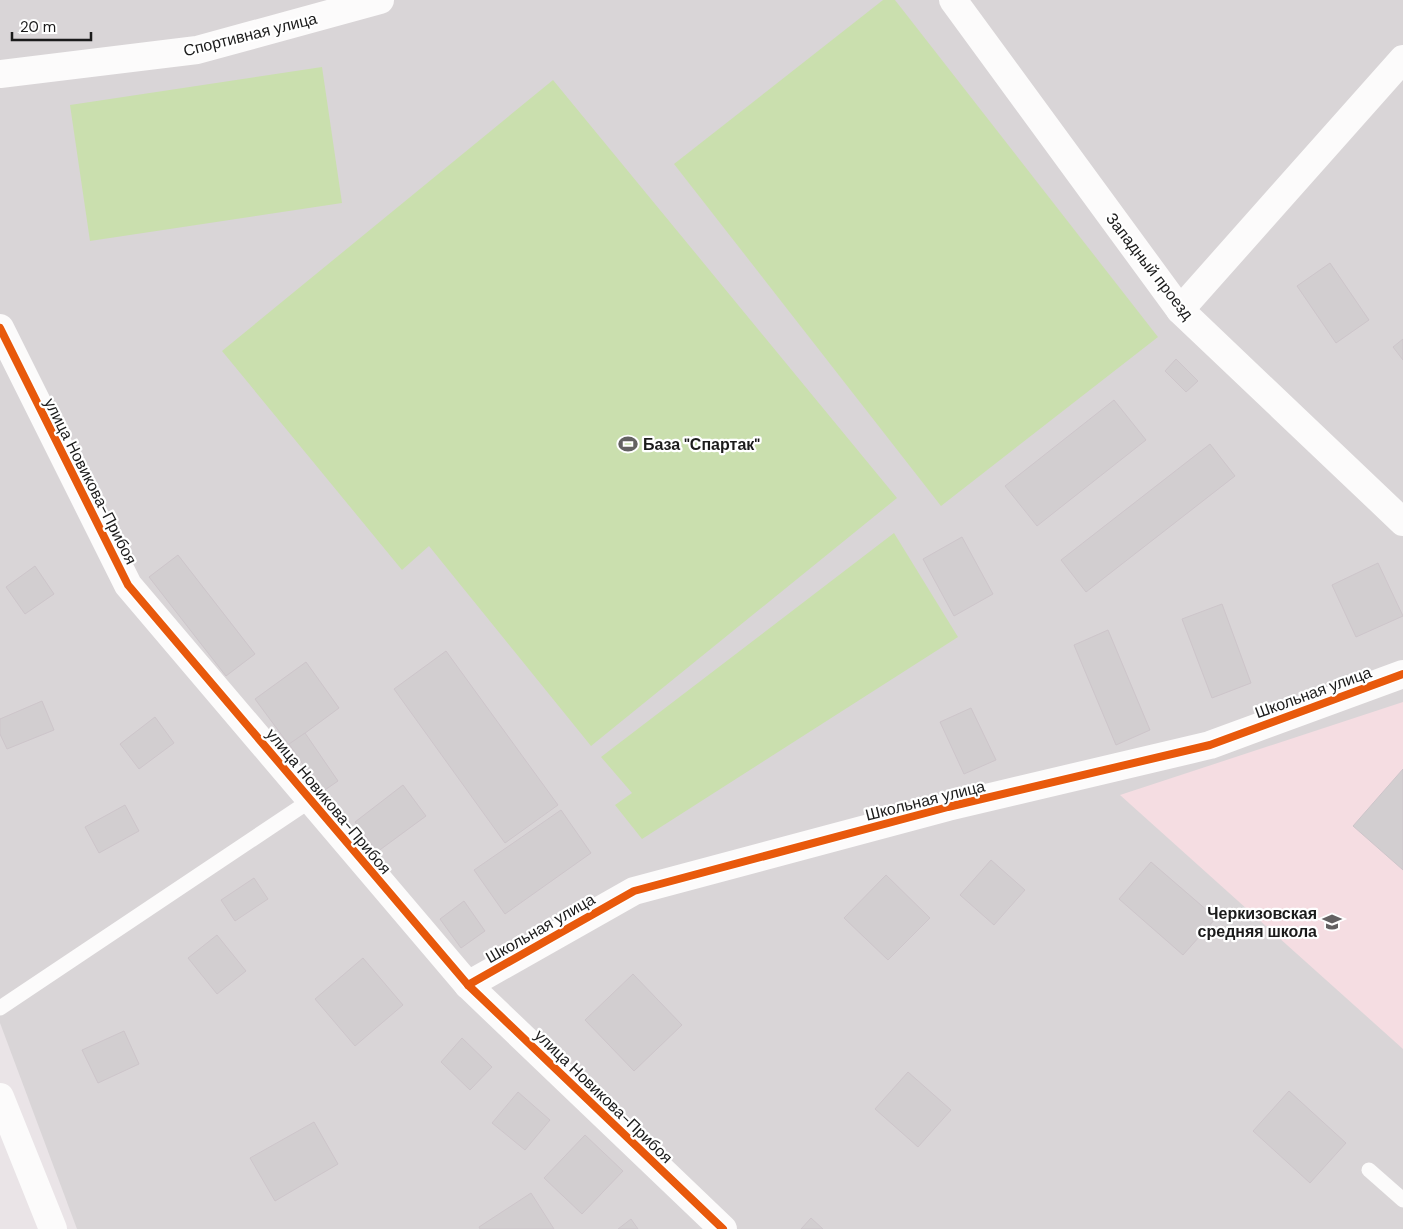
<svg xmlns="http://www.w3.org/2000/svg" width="1403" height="1229" viewBox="0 0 1403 1229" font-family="'DM Sans',sans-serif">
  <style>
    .residential { fill: #d9d5d7 }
    .education { fill: #f5dde2 }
    .pitch { fill: #cadfae }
    .building { fill: #d2ced0; stroke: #cdc5ca }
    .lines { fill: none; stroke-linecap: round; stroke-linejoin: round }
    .service { stroke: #fcfbfb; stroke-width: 15 }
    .minor { stroke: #fcfbfb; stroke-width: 28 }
    .cycleway-casing { stroke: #fff; stroke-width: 11 }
    .cycleway { stroke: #e8590c; stroke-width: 8 }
    .labels { text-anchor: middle; stroke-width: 4.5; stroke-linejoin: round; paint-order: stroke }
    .street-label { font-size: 16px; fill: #1b1b1b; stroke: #fff }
    .poi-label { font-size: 16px; font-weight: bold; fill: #1b1b1b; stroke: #fff; text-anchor: start }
  </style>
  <rect width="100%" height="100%" fill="#eae4e7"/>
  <polygon class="residential" points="0,0 1403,0 1403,1229 77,1229 0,1023"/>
  <polygon class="education" points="1403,702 1403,1049 1120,795"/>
  <g class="pitch">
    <polygon points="883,0 895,0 1158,337 941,506 674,164"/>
    <polygon points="322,67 342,203 90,241 70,105"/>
    <polygon points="553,80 897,498 591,746 429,546 402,570 222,351"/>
    <polygon points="894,533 958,637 642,839 615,805 632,793 601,757"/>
  </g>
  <g class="building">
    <polygon points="1330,263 1369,320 1336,343 1297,286"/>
    <polygon points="1403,339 1403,360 1393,347"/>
    <polygon points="1176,359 1198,381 1186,392 1165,371"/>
    <polygon points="1114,400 1146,440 1037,526 1005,486"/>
    <polygon points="1210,444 1235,476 1086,592 1061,560"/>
    <polygon points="962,537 993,594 954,616 923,559"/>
    <polygon points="178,555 255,654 226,676 149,577"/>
    <polygon points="1378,563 1403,616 1356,637 1332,585"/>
    <polygon points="35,566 54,594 25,614 6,587"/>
    <polygon points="1222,604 1251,683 1212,698 1182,619"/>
    <polygon points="1108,630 1150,730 1116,745 1074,645"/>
    <polygon points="446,651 558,805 505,843 394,689"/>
    <polygon points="306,662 339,708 289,745 255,699"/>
    <polygon points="42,701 54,730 7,749 0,734 0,719"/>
    <polygon points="971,708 996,760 964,774 940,722"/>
    <polygon points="155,717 174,743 139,769 120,744"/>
    <polygon points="305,733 338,781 322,792 289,744"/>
    <polygon points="1403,769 1403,870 1353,826"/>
    <polygon points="403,785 426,816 377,852 355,822"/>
    <polygon points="125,805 139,831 99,853 85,827"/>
    <polygon points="561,810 591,853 505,914 474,870"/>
    <polygon points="991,860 1025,890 994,925 960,895"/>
    <polygon points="1151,862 1216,918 1183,955 1119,899"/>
    <polygon points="886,875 930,918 888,960 844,918"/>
    <polygon points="254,878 268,899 235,921 221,900"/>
    <polygon points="464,901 485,931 461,948 440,919"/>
    <polygon points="217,935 246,971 217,994 188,958"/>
    <polygon points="363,958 403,1005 355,1046 315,999"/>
    <polygon points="633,974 682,1025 634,1071 585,1020"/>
    <polygon points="124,1031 139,1064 98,1083 82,1050"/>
    <polygon points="462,1038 492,1067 470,1090 441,1062"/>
    <polygon points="908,1072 951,1110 918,1147 875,1109"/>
    <polygon points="1289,1091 1346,1143 1310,1183 1253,1131"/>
    <polygon points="518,1092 550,1120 525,1150 492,1123"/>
    <polygon points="314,1122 338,1164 275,1201 250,1158"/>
    <polygon points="585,1135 623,1171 582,1214 544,1178"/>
    <polygon points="531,1193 554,1229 480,1229 479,1227"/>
    <polygon points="811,1218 823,1229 801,1229"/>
    <polygon points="631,1219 638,1229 618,1229"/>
  </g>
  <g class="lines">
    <g class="service">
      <polyline points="0,1008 311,800"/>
      <polyline points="1369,1170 1403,1200"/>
    </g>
    <g class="minor">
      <polyline points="953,0 1180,310 1403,522"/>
      <polyline points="0,74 197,50 380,0"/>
      <polyline points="1180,310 1403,59"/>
      <polyline points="0,328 128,585 468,985 723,1229"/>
      <polyline points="468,985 634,891 948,807 1210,745 1403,674"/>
      <polyline points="0,1097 53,1229"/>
    </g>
    <g class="cycleway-casing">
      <g id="cycleway">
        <polyline points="0,328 128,585 468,985 723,1229"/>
        <polyline points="468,985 634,891 948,807 1210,745 1403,674"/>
      </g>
    </g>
    <use href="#cycleway" class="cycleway"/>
  </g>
  <defs>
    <g id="stadium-bare" transform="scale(1.5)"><path d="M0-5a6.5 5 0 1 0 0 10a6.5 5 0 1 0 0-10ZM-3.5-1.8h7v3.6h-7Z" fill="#636162" stroke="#fff" stroke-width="2.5" paint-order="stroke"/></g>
    <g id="school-bare" transform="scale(1.5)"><path d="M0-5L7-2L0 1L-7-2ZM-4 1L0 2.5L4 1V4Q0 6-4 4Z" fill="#636162" stroke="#fff" stroke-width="2.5" paint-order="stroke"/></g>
  </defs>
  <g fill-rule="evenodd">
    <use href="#stadium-bare" x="628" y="444"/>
    <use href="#school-bare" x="1332" y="922"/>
  </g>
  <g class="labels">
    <g class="street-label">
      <text transform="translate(250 34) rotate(-14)" y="6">Спортивная улица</text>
      <text transform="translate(1150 266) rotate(52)" y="6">Западный проезд</text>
      <text transform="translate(91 481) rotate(63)" y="6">улица Новикова-Прибоя</text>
      <text transform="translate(1313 692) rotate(-20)" y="6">Школьная улица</text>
      <text transform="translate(925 800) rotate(-14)" y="6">Школьная улица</text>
      <text transform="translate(329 801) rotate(50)" y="6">улица Новикова-Прибоя</text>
      <text transform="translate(540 928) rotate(-30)" y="6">Школьная улица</text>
      <text transform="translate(604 1096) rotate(44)" y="6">улица Новикова-Прибоя</text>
    </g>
    <g class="poi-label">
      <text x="643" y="450">База "Спартак"</text>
      <text x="1317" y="919" text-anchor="end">Черкизовская<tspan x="1317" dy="18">средняя школа</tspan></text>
    </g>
  </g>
  <path d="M12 32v8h79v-8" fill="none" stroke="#1b1b1b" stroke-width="2.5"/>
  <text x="20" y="32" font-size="15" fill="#1b1b1b" stroke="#ffffff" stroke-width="4" paint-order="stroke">20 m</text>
</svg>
